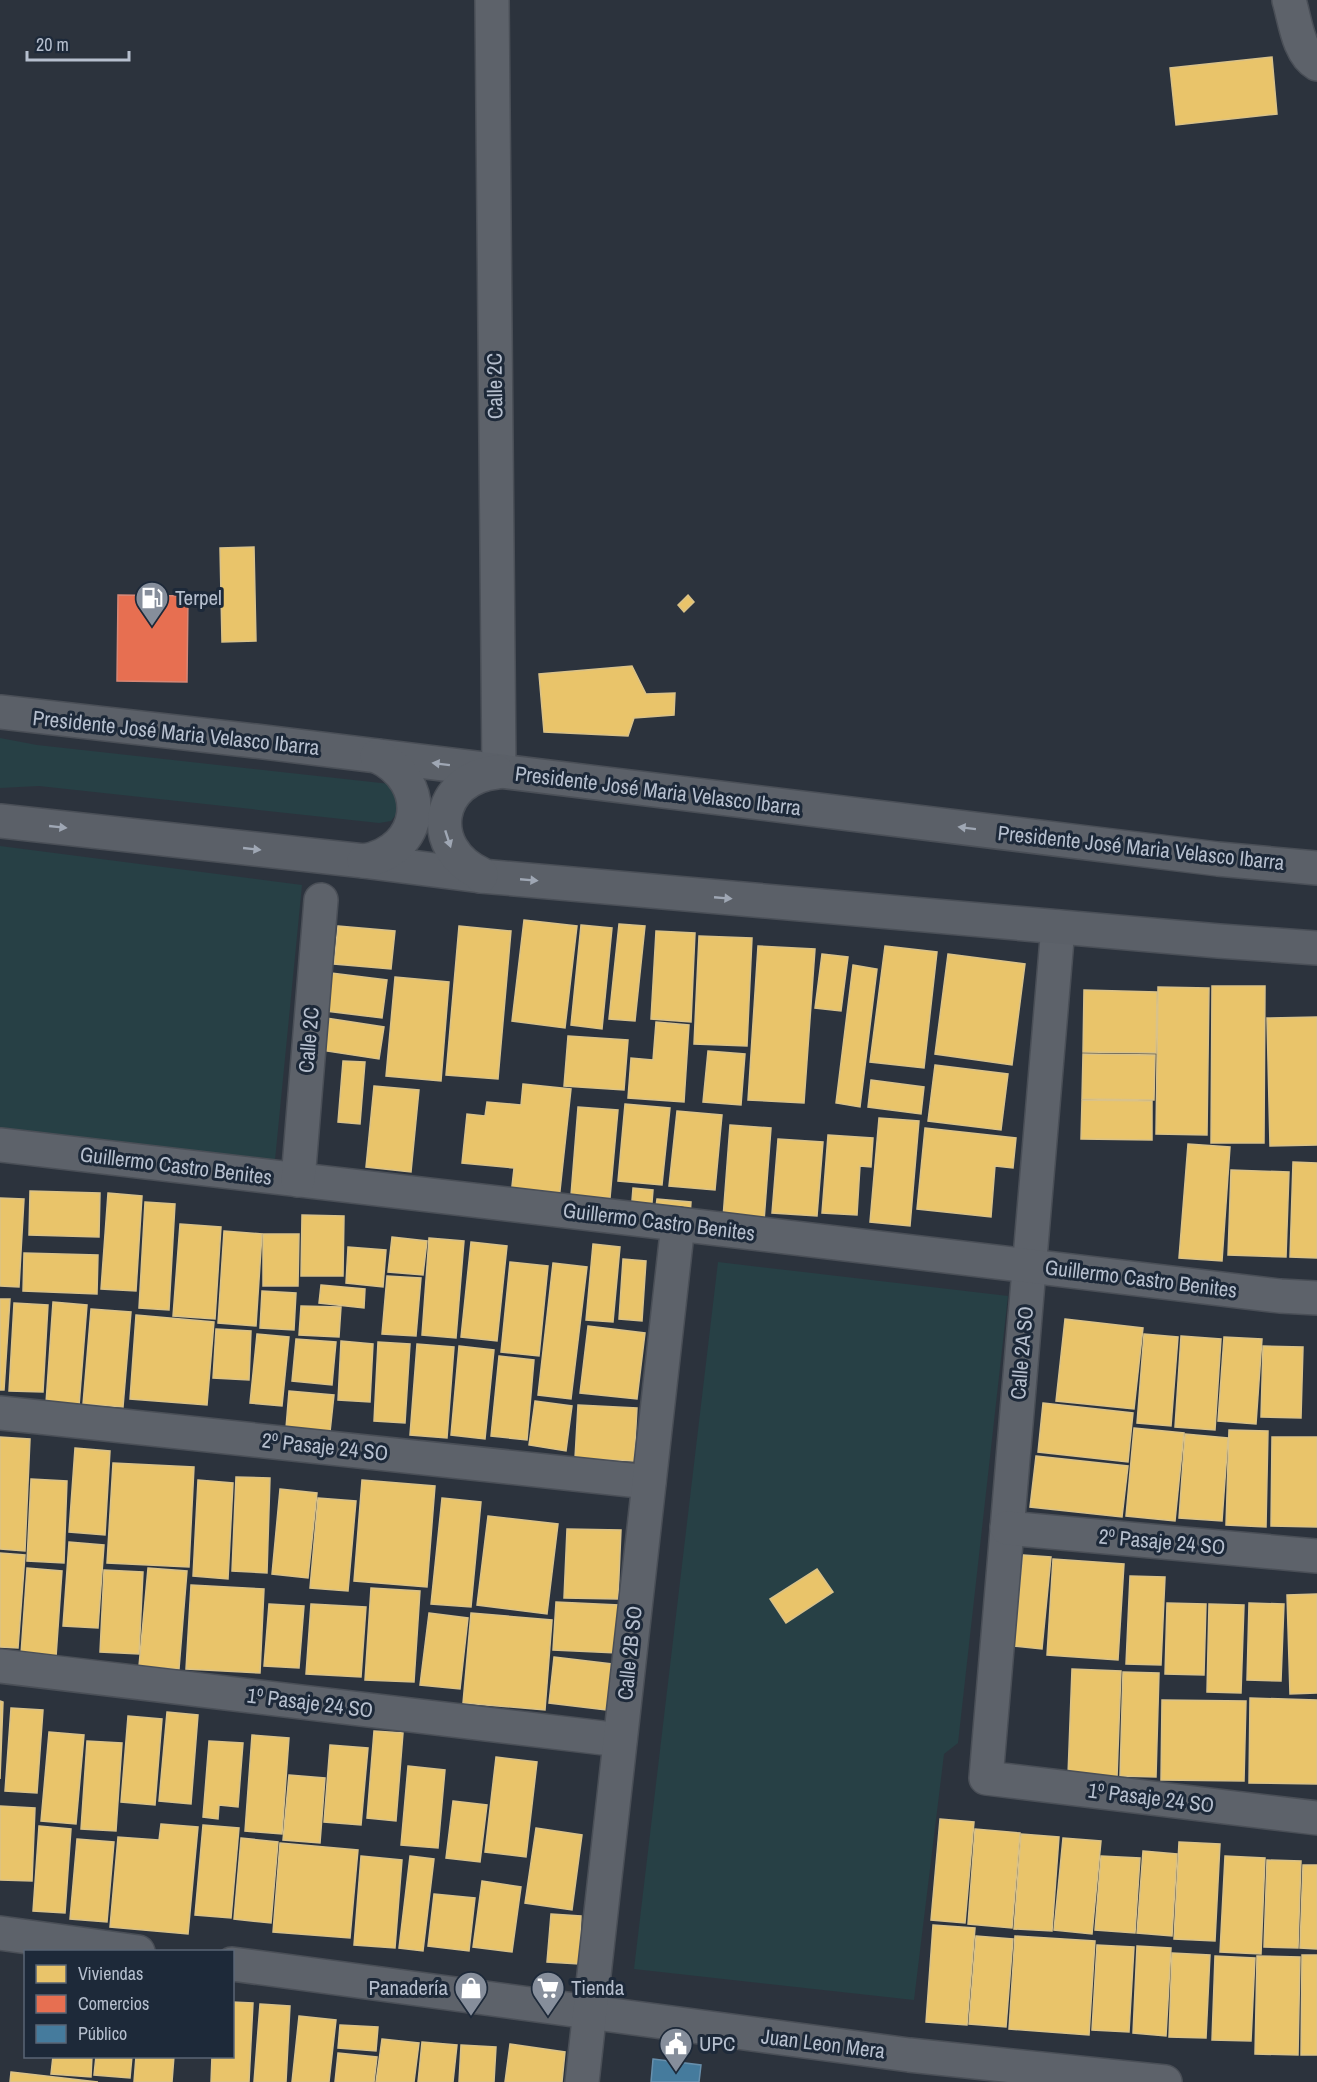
<svg xmlns="http://www.w3.org/2000/svg" width="1317" height="2082" viewBox="0 0 1317 2082" font-family="'Archivo Narrow',sans-serif">
  <style>
    .green { fill: #274045 }
    .homes { fill: #e9c46a; stroke: #dac288; stroke-width: 1.5 }
    .shops { fill: #e76f51; stroke: #d88776; stroke-width: 1.5 }
    .public { fill: #457b9d; stroke: #678fac; stroke-width: 1.5 }
    .lines { fill: none; stroke-linecap: round; stroke-linejoin: round }
    .minor-casing { stroke: #4a4f57; stroke-width: 36 }
    .secondary-casing { stroke: #4a4f57; stroke-width: 36 }
    .minor { stroke: #5d626a; stroke-width: 33 }
    .secondary { stroke: #5b6068; stroke-width: 33 }
    .oneway { fill: #9fa7b4 }
    .labels { text-anchor: middle; stroke-width: 6; stroke-linejoin: round; paint-order: stroke }
    .street-label { font-size: 21px; fill: #b6bfce; stroke: #1d2939 }
    .poi-label { font-size: 21px; fill: #b6bfce; stroke: #1d2939; text-anchor: start }
  </style>
  <rect width="100%" height="100%" fill="#2c333d"/>
  <g class="green">
    <polygon points="0,738 37,745 390,784 397,790 398,812 391,821 379,823 39,786 0,788"/>
    <polygon points="0,846 302,885 275,1160 0,1130"/>
    <polygon points="718,1262 1008,1296 958,1743 944,1754 914,2000 634,1969"/>
  </g>
  <g class="homes">
    <polygon points="1272,57 1277,114 1176,125 1170,68"/>
    <polygon points="254,547 256,641 222,642 220,548"/>
    <polygon points="688,595 694,602 684,612 678,605"/>
    <polygon points="632,666 646,694 675,693 674,715 634,718 628,736 544,732 539,674"/>
    <polygon points="524,920 577,926 565,1028 512,1021"/>
    <polygon points="619,924 645,926 635,1021 609,1019"/>
    <polygon points="581,925 612,928 602,1029 571,1025"/>
    <polygon points="338,926 395,931 391,969 334,964"/>
    <polygon points="459,926 511,931 498,1079 446,1075"/>
    <polygon points="656,931 695,933 691,1022 651,1019"/>
    <polygon points="699,936 752,938 747,1046 694,1044"/>
    <polygon points="758,946 815,949 804,1103 748,1100"/>
    <polygon points="885,946 937,952 924,1068 870,1062"/>
    <polygon points="822,954 848,957 841,1011 815,1008"/>
    <polygon points="948,954 1025,964 1012,1065 935,1054"/>
    <polygon points="853,965 877,969 860,1107 836,1103"/>
    <polygon points="331,973 387,980 382,1018 326,1011"/>
    <polygon points="395,977 449,982 441,1081 386,1076"/>
    <polygon points="1212,986 1265,986 1264,1143 1211,1143"/>
    <polygon points="1158,987 1209,988 1207,1135 1156,1134"/>
    <polygon points="1084,990 1157,992 1156,1053 1083,1052"/>
    <polygon points="1317,1017 1317,1145 1270,1146 1267,1018"/>
    <polygon points="326,1018 384,1027 379,1059 320,1050"/>
    <polygon points="656,1022 689,1025 684,1102 628,1098 631,1058 653,1060"/>
    <polygon points="568,1036 628,1040 624,1090 564,1086"/>
    <polygon points="708,1051 745,1054 741,1105 703,1102"/>
    <polygon points="1083,1054 1155,1055 1154,1100 1082,1099"/>
    <polygon points="343,1061 365,1062 360,1124 338,1122"/>
    <polygon points="935,1065 1008,1074 1001,1130 928,1121"/>
    <polygon points="871,1080 924,1087 921,1114 868,1107"/>
    <polygon points="523,1084 571,1089 559,1200 511,1195 514,1168 462,1163 467,1114 485,1116 487,1102 521,1105"/>
    <polygon points="374,1086 419,1090 411,1172 366,1167"/>
    <polygon points="1082,1100 1152,1101 1152,1140 1081,1139"/>
    <polygon points="625,1104 670,1108 662,1185 618,1181"/>
    <polygon points="578,1107 618,1110 610,1198 571,1195"/>
    <polygon points="677,1111 722,1115 715,1190 669,1186"/>
    <polygon points="879,1118 919,1121 910,1226 870,1222"/>
    <polygon points="730,1125 771,1128 764,1221 723,1218"/>
    <polygon points="925,1128 1016,1138 1013,1168 995,1166 991,1217 917,1209"/>
    <polygon points="828,1135 873,1138 871,1167 860,1166 857,1215 822,1213"/>
    <polygon points="778,1139 823,1142 817,1216 772,1213"/>
    <polygon points="1188,1144 1230,1147 1222,1261 1179,1258"/>
    <polygon points="1293,1162 1317,1163 1317,1258 1290,1257"/>
    <polygon points="1231,1170 1289,1172 1286,1257 1228,1255"/>
    <polygon points="633,1188 653,1190 651,1215 631,1213"/>
    <polygon points="30,1191 100,1193 99,1237 29,1235"/>
    <polygon points="108,1193 142,1196 136,1291 101,1289"/>
    <polygon points="0,1198 24,1199 19,1287 0,1286"/>
    <polygon points="657,1199 691,1202 690,1217 655,1214"/>
    <polygon points="145,1202 175,1204 169,1310 139,1308"/>
    <polygon points="302,1215 344,1216 343,1276 301,1276"/>
    <polygon points="180,1224 221,1227 215,1319 173,1316"/>
    <polygon points="224,1231 262,1234 256,1326 218,1323"/>
    <polygon points="263,1234 299,1234 298,1286 263,1286"/>
    <polygon points="392,1237 427,1241 423,1275 388,1272"/>
    <polygon points="429,1238 464,1241 456,1338 422,1335"/>
    <polygon points="471,1242 507,1246 497,1341 461,1337"/>
    <polygon points="593,1244 620,1247 613,1322 586,1320"/>
    <polygon points="348,1247 386,1250 383,1287 346,1283"/>
    <polygon points="24,1253 98,1255 97,1294 23,1291"/>
    <polygon points="623,1259 646,1261 642,1321 619,1319"/>
    <polygon points="510,1262 548,1266 539,1356 501,1352"/>
    <polygon points="553,1263 587,1267 571,1399 538,1395"/>
    <polygon points="387,1276 421,1278 416,1336 382,1334"/>
    <polygon points="321,1285 365,1289 364,1308 319,1303"/>
    <polygon points="262,1291 296,1293 294,1330 260,1328"/>
    <polygon points="0,1299 10,1299 4,1390 0,1390"/>
    <polygon points="53,1302 87,1305 79,1406 46,1403"/>
    <polygon points="14,1303 48,1305 43,1392 9,1391"/>
    <polygon points="301,1306 341,1307 339,1337 299,1335"/>
    <polygon points="91,1309 131,1312 123,1407 83,1404"/>
    <polygon points="136,1315 214,1322 207,1405 130,1399"/>
    <polygon points="1065,1319 1143,1328 1134,1409 1056,1401"/>
    <polygon points="588,1326 645,1333 637,1399 580,1393"/>
    <polygon points="216,1329 251,1331 249,1380 213,1378"/>
    <polygon points="257,1334 289,1337 282,1406 250,1403"/>
    <polygon points="1144,1334 1178,1337 1171,1426 1137,1423"/>
    <polygon points="1181,1336 1221,1339 1215,1430 1175,1427"/>
    <polygon points="1224,1337 1262,1339 1256,1424 1218,1421"/>
    <polygon points="296,1339 336,1342 332,1385 292,1381"/>
    <polygon points="341,1341 373,1344 370,1402 338,1400"/>
    <polygon points="378,1342 410,1344 405,1423 374,1421"/>
    <polygon points="417,1344 454,1347 447,1438 410,1435"/>
    <polygon points="459,1346 494,1350 485,1439 451,1435"/>
    <polygon points="1263,1346 1303,1347 1301,1418 1261,1417"/>
    <polygon points="499,1356 534,1360 527,1440 491,1436"/>
    <polygon points="289,1391 334,1395 330,1432 286,1428"/>
    <polygon points="535,1401 572,1406 566,1451 529,1445"/>
    <polygon points="1043,1403 1133,1413 1128,1462 1038,1452"/>
    <polygon points="578,1405 637,1408 634,1461 575,1458"/>
    <polygon points="1134,1428 1184,1433 1175,1521 1126,1516"/>
    <polygon points="1229,1430 1268,1431 1266,1527 1226,1525"/>
    <polygon points="1185,1434 1228,1438 1222,1521 1179,1518"/>
    <polygon points="0,1437 30,1439 25,1551 0,1549"/>
    <polygon points="1272,1437 1317,1437 1317,1527 1271,1526"/>
    <polygon points="75,1448 110,1451 105,1535 69,1532"/>
    <polygon points="1036,1456 1128,1466 1122,1517 1030,1507"/>
    <polygon points="113,1463 194,1467 189,1567 107,1563"/>
    <polygon points="236,1477 270,1478 267,1573 232,1571"/>
    <polygon points="31,1479 67,1481 64,1563 27,1561"/>
    <polygon points="198,1480 233,1483 228,1579 193,1576"/>
    <polygon points="362,1480 435,1486 427,1587 354,1581"/>
    <polygon points="280,1489 317,1493 308,1578 272,1574"/>
    <polygon points="318,1498 356,1501 348,1591 310,1588"/>
    <polygon points="442,1498 481,1502 471,1607 431,1604"/>
    <polygon points="488,1516 558,1524 547,1614 477,1605"/>
    <polygon points="567,1529 621,1530 618,1599 564,1598"/>
    <polygon points="69,1542 104,1545 98,1628 63,1626"/>
    <polygon points="0,1553 25,1555 18,1648 0,1647"/>
    <polygon points="1023,1555 1051,1557 1042,1649 1014,1646"/>
    <polygon points="1053,1559 1124,1564 1118,1660 1047,1655"/>
    <polygon points="27,1568 62,1571 56,1657 21,1654"/>
    <polygon points="148,1568 187,1571 179,1669 139,1666"/>
    <polygon points="817,1569 833,1592 786,1623 770,1599"/>
    <polygon points="104,1570 143,1572 139,1654 100,1652"/>
    <polygon points="1130,1576 1165,1577 1161,1665 1126,1664"/>
    <polygon points="191,1585 264,1589 260,1673 186,1669"/>
    <polygon points="371,1588 420,1591 414,1682 365,1680"/>
    <polygon points="1317,1594 1317,1693 1290,1694 1287,1595"/>
    <polygon points="556,1602 619,1605 617,1653 553,1650"/>
    <polygon points="1167,1603 1206,1604 1204,1675 1165,1674"/>
    <polygon points="1249,1603 1284,1604 1281,1681 1247,1680"/>
    <polygon points="269,1604 304,1606 299,1668 264,1666"/>
    <polygon points="311,1604 366,1607 361,1677 306,1674"/>
    <polygon points="1209,1604 1244,1605 1241,1693 1207,1692"/>
    <polygon points="429,1613 468,1618 460,1689 420,1685"/>
    <polygon points="471,1613 552,1620 545,1710 463,1703"/>
    <polygon points="554,1657 612,1664 606,1710 549,1703"/>
    <polygon points="1072,1669 1121,1671 1117,1777 1068,1775"/>
    <polygon points="1123,1672 1159,1673 1156,1777 1120,1776"/>
    <polygon points="1250,1698 1317,1700 1317,1784 1249,1783"/>
    <polygon points="1162,1700 1246,1701 1244,1781 1161,1780"/>
    <polygon points="0,1701 3,1702 0,1779"/>
    <polygon points="11,1708 43,1710 37,1793 5,1791"/>
    <polygon points="167,1712 198,1715 191,1804 159,1801"/>
    <polygon points="128,1716 162,1719 155,1805 121,1802"/>
    <polygon points="374,1731 403,1733 396,1821 367,1818"/>
    <polygon points="49,1732 84,1735 76,1824 41,1821"/>
    <polygon points="252,1735 289,1738 282,1834 245,1831"/>
    <polygon points="87,1741 122,1743 116,1831 81,1829"/>
    <polygon points="209,1741 243,1743 238,1807 219,1805 218,1819 203,1817"/>
    <polygon points="330,1745 368,1748 361,1825 324,1822"/>
    <polygon points="496,1757 537,1762 526,1857 485,1852"/>
    <polygon points="408,1766 445,1770 438,1848 401,1845"/>
    <polygon points="289,1775 325,1778 320,1843 283,1840"/>
    <polygon points="453,1801 487,1805 480,1862 446,1858"/>
    <polygon points="0,1806 35,1808 32,1881 0,1880"/>
    <polygon points="940,1819 974,1822 965,1923 931,1920"/>
    <polygon points="161,1824 198,1827 188,1934 110,1927 118,1837 159,1840"/>
    <polygon points="203,1825 239,1828 231,1918 195,1915"/>
    <polygon points="39,1826 71,1829 65,1913 33,1911"/>
    <polygon points="536,1828 582,1835 572,1910 525,1903"/>
    <polygon points="975,1829 1020,1833 1012,1928 968,1924"/>
    <polygon points="1021,1834 1059,1837 1052,1931 1014,1929"/>
    <polygon points="241,1838 278,1842 271,1923 234,1919"/>
    <polygon points="1063,1838 1101,1841 1092,1934 1054,1930"/>
    <polygon points="77,1839 114,1842 107,1922 70,1919"/>
    <polygon points="1179,1842 1220,1844 1215,1941 1174,1939"/>
    <polygon points="280,1843 358,1850 350,1938 273,1932"/>
    <polygon points="1143,1851 1177,1854 1172,1936 1137,1933"/>
    <polygon points="361,1856 402,1860 395,1948 354,1945"/>
    <polygon points="410,1856 434,1859 423,1951 399,1948"/>
    <polygon points="1101,1856 1140,1858 1135,1933 1095,1930"/>
    <polygon points="1225,1856 1265,1858 1261,1954 1220,1952"/>
    <polygon points="1267,1860 1301,1861 1298,1948 1264,1947"/>
    <polygon points="1303,1865 1317,1865 1317,1949 1300,1948"/>
    <polygon points="482,1881 521,1887 512,1952 473,1947"/>
    <polygon points="434,1894 475,1898 469,1951 428,1946"/>
    <polygon points="551,1914 581,1916 579,1964 547,1962"/>
    <polygon points="933,1925 975,1928 967,2025 926,2022"/>
    <polygon points="976,1936 1013,1939 1006,2027 969,2024"/>
    <polygon points="1015,1936 1095,1941 1089,2035 1009,2029"/>
    <polygon points="1097,1945 1134,1947 1129,2032 1092,2030"/>
    <polygon points="1137,1946 1171,1948 1166,2036 1133,2033"/>
    <polygon points="1172,1953 1210,1955 1206,2038 1169,2037"/>
    <polygon points="1302,1955 1317,1955 1317,2055 1301,2055"/>
    <polygon points="1215,1956 1255,1958 1251,2041 1212,2040"/>
    <polygon points="1257,1956 1300,1957 1298,2055 1255,2054"/>
    <polygon points="232,2002 253,2003 249,2082 211,2082 212,2056 232,2056"/>
    <polygon points="260,2004 290,2006 286,2082 254,2082"/>
    <polygon points="299,2016 336,2020 329,2082 292,2082"/>
    <polygon points="340,2025 378,2027 376,2051 338,2048"/>
    <polygon points="382,2039 419,2043 414,2082 376,2082"/>
    <polygon points="422,2042 457,2045 453,2082 418,2082"/>
    <polygon points="510,2044 565,2052 562,2082 505,2082"/>
    <polygon points="461,2045 496,2047 494,2082 459,2082"/>
    <polygon points="338,2053 377,2057 374,2082 335,2082"/>
    <polygon points="53,2056 92,2056 91,2077 51,2074"/>
    <polygon points="96,2056 132,2056 130,2078 94,2075"/>
    <polygon points="136,2056 174,2056 172,2082 134,2082"/>
    <polygon points="11,2072 98,2082 10,2082"/>
  </g>
  <polygon class="shops" points="118,595 188,596 187,682 117,681"/>
  <polygon class="public" points="653,2059 701,2065 699,2082 651,2082"/>
  <g class="lines">
    <g class="minor-casing">
      <g id="minor">
        <polyline points="492,0 499,771"/>
        <path d="M1289,0C1295,20 1298,53 1317,64"/>
        <polyline points="1058,927 986,1778 1317,1818"/>
        <polyline points="0,1145 678,1224 1280,1296 1317,1298"/>
        <polyline points="298,1180 321,900"/>
        <polyline points="0,1413 649,1482"/>
        <polyline points="1007,1528 1317,1556"/>
        <polyline points="0,1666 620,1740"/>
        <polyline points="0,1933 138,1952"/>
        <polyline points="232,1964 909,2055 1165,2082"/>
        <polyline points="582,2082 678,1224"/>
      </g>
    </g>
    <g class="secondary-casing">
      <g id="secondary">
        <polyline points="0,712 255,741 1218,859 1317,868"/>
        <polyline points="0,821 364,861 481,876 1219,941 1317,948"/>
        <path d="M364,861C424,850 432,782 377,756"/>
        <path d="M481,876V874C425,848 436,778 497,772"/>
      </g>
    </g>
    <use href="#minor" class="minor"/>
    <use href="#secondary" class="secondary"/>
  </g>
  <defs><path id="oneway-solid" d="M-6-.8H1V-3.2L6.5 0L1 3.2V.8H-6Z" transform="scale(1.5)"/></defs>
  <g class="oneway">
    <use href="#oneway-solid" transform="translate(441 764) rotate(-173)"/>
    <use href="#oneway-solid" transform="translate(58 827) rotate(6)"/>
    <use href="#oneway-solid" transform="translate(967 828) rotate(-173)"/>
    <use href="#oneway-solid" transform="translate(448 839) rotate(72)"/>
    <use href="#oneway-solid" transform="translate(252 849) rotate(6)"/>
    <use href="#oneway-solid" transform="translate(529 880) rotate(5)"/>
    <use href="#oneway-solid" transform="translate(723 898) rotate(5)"/>
  </g>
  <defs>
    <g id="fuel-pin" transform="scale(1.725)"><path d="M0 17L-7.5 6A9.5 9.5 0 1 1 7.5 6Z" fill="#868e9b" stroke="#1d2939"/><path d="M-5.5-6h7V0h2V4h1.3V-2.5L3-4.5l.8-.8L6-3V5H2.5V1h-1V6h-7ZM-4.2-4.7v3.2H.2V-4.7Z" fill="#fff"/></g>
    <g id="shop-pin" transform="scale(1.725)"><path d="M0 17L-7.5 6A9.5 9.5 0 1 1 7.5 6Z" fill="#868e9b" stroke="#1d2939"/><path d="M-5-2.5h2.3a2.7 3.5 0 0 1 5.4 0H5L5.5 6h-11ZM-1.5-2.5h3a1.5 2.3 0 0 0-3 0Z" fill="#fff"/></g>
    <g id="supermarket-pin" transform="scale(1.725)"><path d="M0 17L-7.5 6A9.5 9.5 0 1 1 7.5 6Z" fill="#868e9b" stroke="#1d2939"/><path d="M-6-5.5h2.5l.6 2H6L4.5 2H-2.5L-4.4-4H-6ZM-1.5 3.2a1.3 1.3 0 1 0 .1 0ZM3 3.2a1.3 1.3 0 1 0 .1 0Z" fill="#fff"/></g>
    <g id="civic-pin" transform="scale(1.725)"><path d="M0 17L-7.5 6A9.5 9.5 0 1 1 7.5 6Z" fill="#868e9b" stroke="#1d2939"/><path d="M-.6-6.5H3V-4.5H.6V-3L4-1V1h2V6H-6V1h2V-1L-.6-3ZM-1.2 2.5V6h2.4V2.5Z" fill="#fff"/></g>
  </defs>
  <g fill-rule="evenodd">
    <use href="#fuel-pin" x="152" y="598"/>
    <use href="#shop-pin" x="471" y="1988"/>
    <use href="#supermarket-pin" x="548" y="1988"/>
    <use href="#civic-pin" x="676" y="2044"/>
  </g>
  <g class="labels">
    <g class="street-label">
      <text transform="translate(495 386) rotate(-91)" y="7">Calle 2C</text>
      <text transform="translate(176 733) rotate(6)" y="7">Presidente José Maria Velasco Ibarra</text>
      <text transform="translate(658 791) rotate(7)" y="7">Presidente José Maria Velasco Ibarra</text>
      <text transform="translate(1141 848) rotate(6)" y="7">Presidente José Maria Velasco Ibarra</text>
      <text transform="translate(309 1040) rotate(-85)" y="7">Calle 2C</text>
      <text transform="translate(176 1166) rotate(7)" y="7">Guillermo Castro Benites</text>
      <text transform="translate(659 1222) rotate(7)" y="7">Guillermo Castro Benites</text>
      <text transform="translate(1141 1279) rotate(7)" y="7">Guillermo Castro Benites</text>
      <text transform="translate(1022 1353) rotate(-85)" y="7">Calle 2A SO</text>
      <text transform="translate(325 1447) rotate(6)" y="7">2º Pasaje 24 SO</text>
      <text transform="translate(1162 1542) rotate(5)" y="7">2º Pasaje 24 SO</text>
      <text transform="translate(630 1653) rotate(-84)" y="7">Calle 2B SO</text>
      <text transform="translate(310 1703) rotate(7)" y="7">1º Pasaje 24 SO</text>
      <text transform="translate(1151 1798) rotate(7)" y="7">1º Pasaje 24 SO</text>
      <text transform="translate(823 2044) rotate(7)" y="7">Juan Leon Mera</text>
    </g>
    <g class="poi-label">
      <text x="175" y="605">Terpel</text>
      <text x="448" y="1995" text-anchor="end">Panadería</text>
      <text x="571" y="1995">Tienda</text>
      <text x="699" y="2051">UPC</text>
    </g>
  </g>
  <rect x="24" y="1950" width="210" height="108" fill="#1d2939" stroke="#5a6575" stroke-width="1.5"/>
  <rect x="36" y="1965" width="30" height="18" fill="#e9c46a" stroke="#5a6575" stroke-width="1.5"/>
  <text x="78" y="1980" font-size="18" fill="#b6bfce">Viviendas</text>
  <rect x="36" y="1995" width="30" height="18" fill="#e76f51" stroke="#5a6575" stroke-width="1.5"/>
  <text x="78" y="2010" font-size="18" fill="#b6bfce">Comercios</text>
  <rect x="36" y="2025" width="30" height="18" fill="#457b9d" stroke="#5a6575" stroke-width="1.5"/>
  <text x="78" y="2040" font-size="18" fill="#b6bfce">Público</text>
  <path d="M27 51v9h102v-9" fill="none" stroke="#b6bfce" stroke-width="3"/>
  <text x="36" y="51" font-size="18" fill="#b6bfce" stroke="#1d2939" stroke-width="4.5" paint-order="stroke">20 m</text>
</svg>
